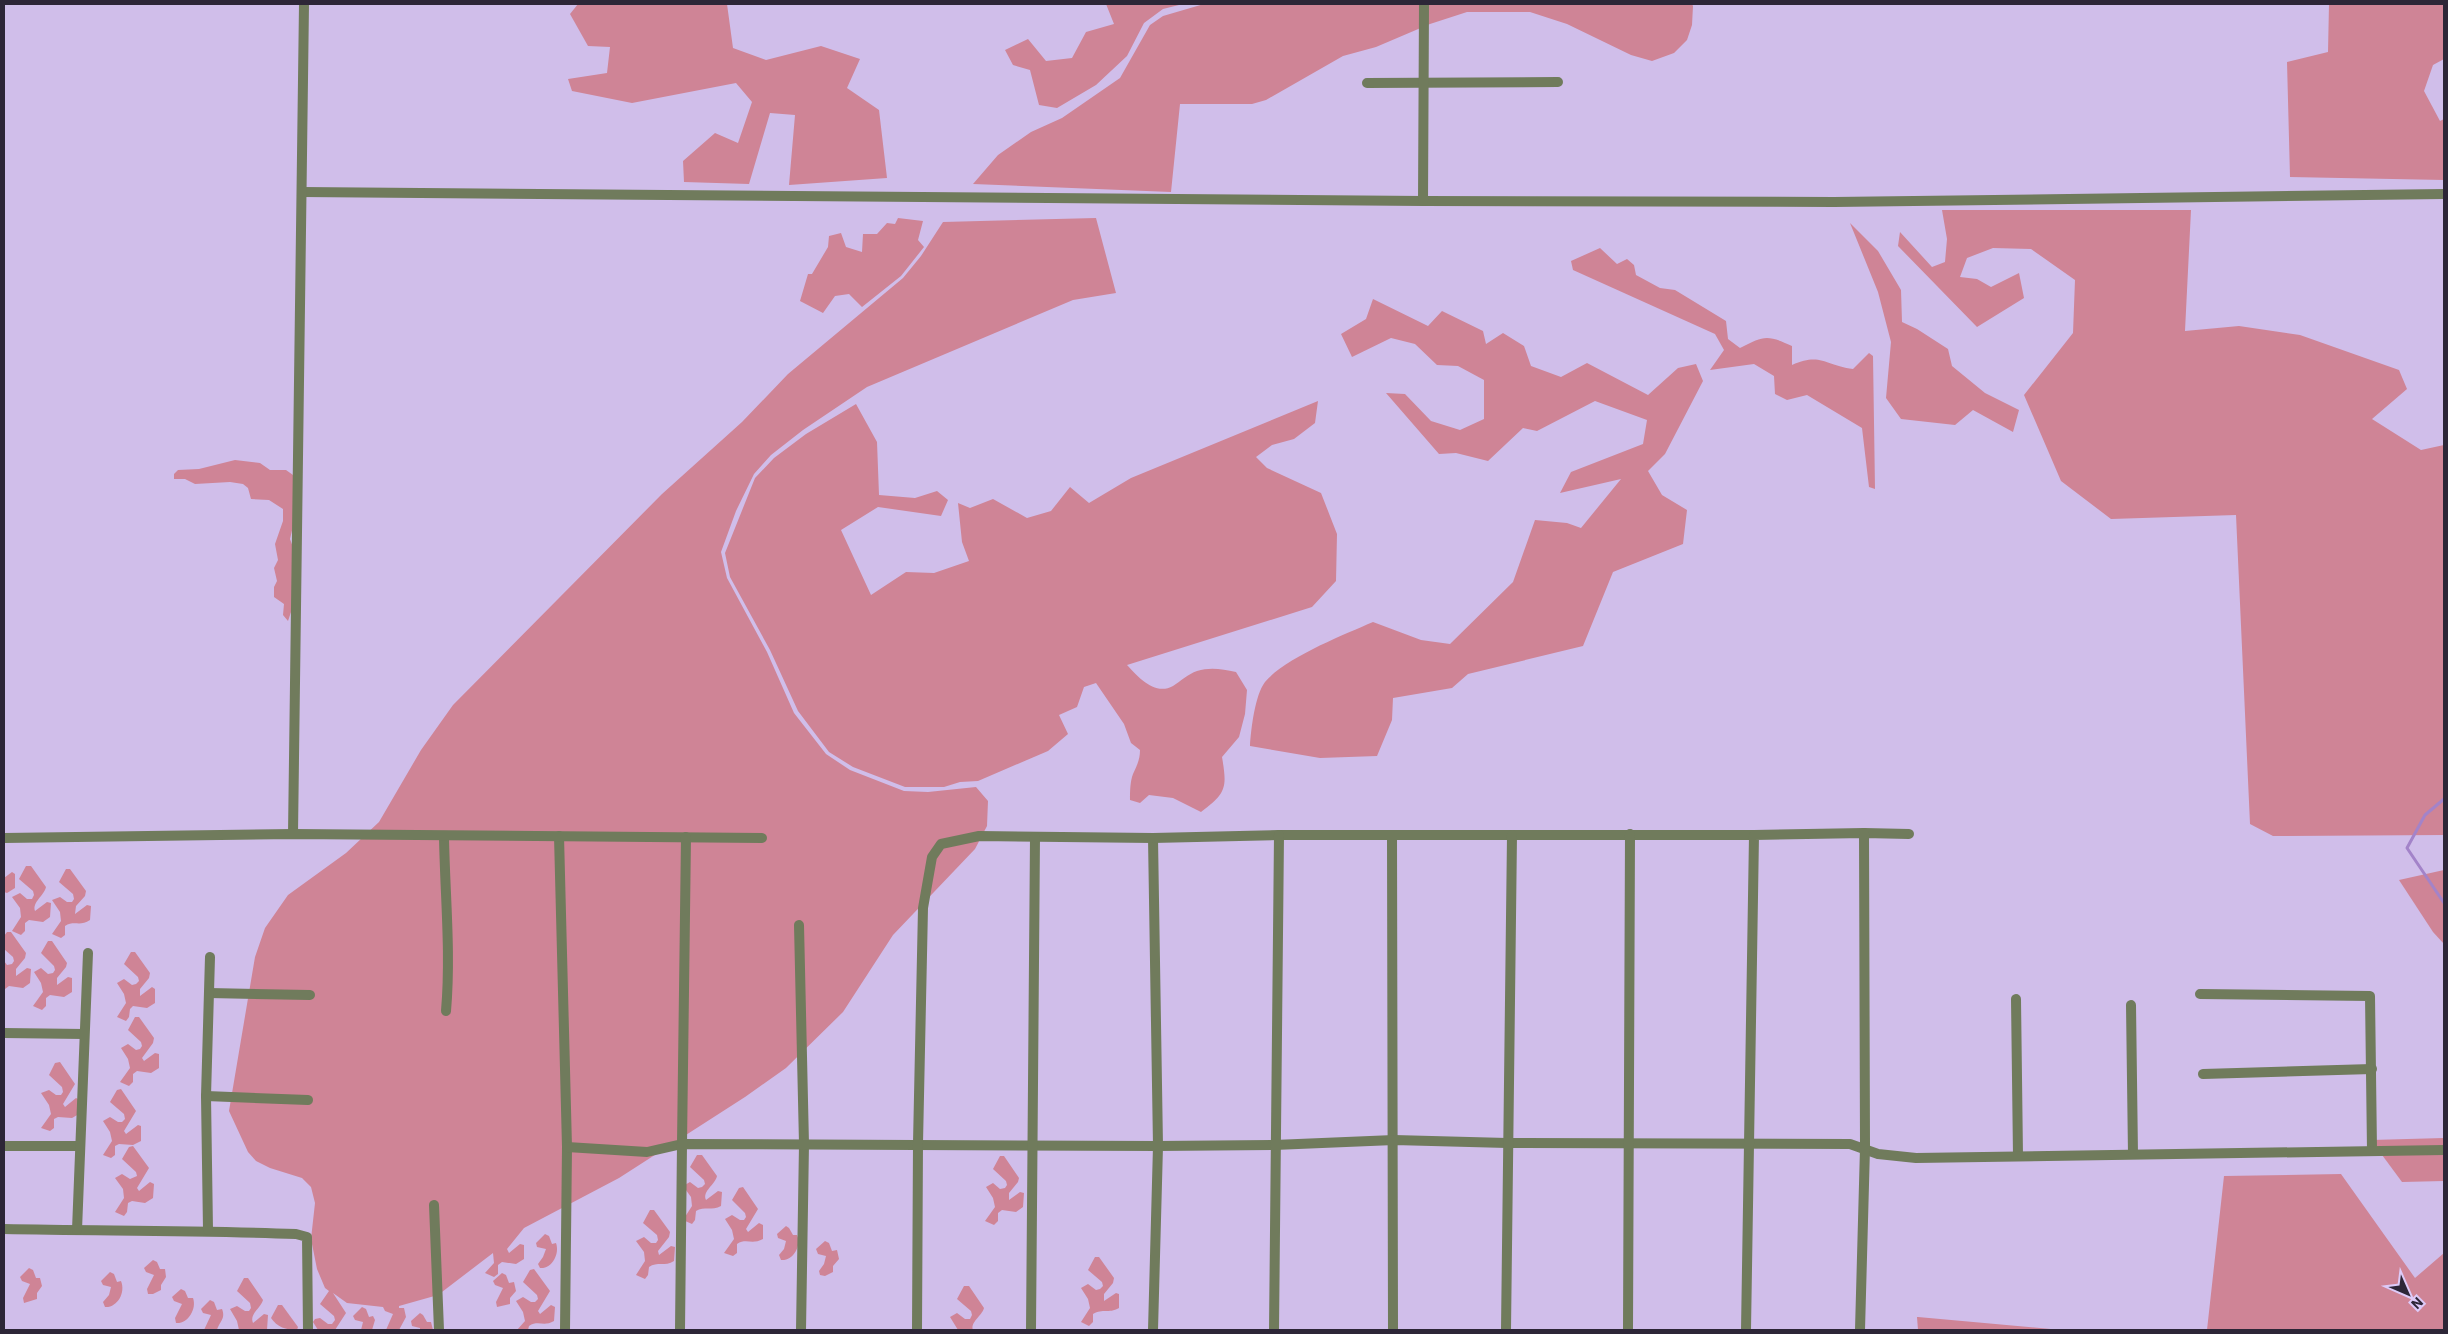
<svg xmlns="http://www.w3.org/2000/svg" width="2448" height="1334" viewBox="0 0 2448 1334" font-family="'IBM Plex Sans',sans-serif">
  <style>
    .green { fill: #cf8496 }
    .lines { fill: none; stroke-linecap: round; stroke-linejoin: round }
    .stream { stroke: #a383c9; stroke-width: 3 }
    .minor { stroke: #707b5c; stroke-width: 10 }
  </style>
  <rect width="100%" height="100%" fill="#d0beea"/>
  <g class="green">
    <polygon points="578,4 727,4 733,48 766,60 821,46 860,59 847,88 879,110 887,178 789,185 795,115 770,113 749,184 684,182 683,161 715,133 738,143 752,102 736,83 632,103 572,91 568,79 607,73 610,47 588,46 570,14"/>
    <polygon points="1106,4 1183,4 1163,9 1144,23 1127,56 1096,85 1057,108 1039,105 1030,70 1013,65 1005,50 1028,39 1046,61 1072,58 1086,32 1114,24"/>
    <polygon points="1204,4 1692,4 1693,6 1692,25 1687,40 1674,53 1652,61 1631,55 1567,24 1530,12 1467,12 1430,24 1376,47 1343,56 1266,100 1252,104 1180,104 1171,192 973,184 998,155 1031,132 1062,118 1120,78 1150,25 1163,16"/>
    <polygon points="2329,4 2444,4 2444,59 2433,65 2424,91 2440,121 2444,119 2444,180 2290,177 2287,62 2328,52"/>
    <polygon points="1942,210 2191,210 2185,331 2239,326 2300,335 2399,370 2407,389 2372,419 2421,450 2444,445 2444,835 2273,836 2250,824 2236,515 2111,519 2061,481 2024,395 2073,333 2075,280 2031,249 1993,248 1967,258 1960,277 1977,279 1991,287 2019,273 2024,298 1977,327 1898,246 1900,232 1932,267 1945,262 1947,239"/>
    <polygon points="898,218 923,221 918,240 924,247 901,276 862,307 849,294 835,296 823,313 800,301 808,274 812,274 828,247 829,236 841,233 846,247 862,252 863,234 877,234 887,223 895,224"/>
    <polygon points="1096,218 1116,293 1073,300 867,387 803,430 771,455 754,474 736,511 721,552 727,578 767,652 794,713 826,754 850,770 904,791 928,792 976,787 988,801 987,826 975,849 893,935 843,1012 786,1068 745,1097 619,1178 524,1228 507,1249 509,1253 520,1244 524,1245 524,1259 516,1264 502,1262 498,1265 498,1274 494,1277 485,1273 494,1263 493,1253 438,1295 399,1306 399,1308 404,1308 406,1317 399,1330 386,1330 393,1314 385,1311 383,1307 347,1303 333,1293 346,1313 335,1330 318,1330 313,1322 315,1319 320,1318 328,1324 332,1324 335,1320 334,1316 320,1304 329,1291 325,1288 317,1269 311,1239 315,1203 311,1187 302,1178 270,1168 256,1161 248,1152 229,1111 255,957 265,928 288,895 346,853 379,822 421,750 453,705 662,494 742,422 788,374 903,278 921,256 943,222"/>
    <polygon points="1850,223 1878,251 1901,290 1902,322 1917,329 1948,349 1952,366 1985,393 2019,410 2013,432 1973,410 1955,425 1901,419 1886,398 1891,342 1878,292"/>
    <path d="M1600,248L1617,264L1627,259L1634,265L1636,275L1660,288L1675,290L1726,321L1728,339L1740,348C1764,336 1766,334 1792,346V365C1821,352 1826,366 1853,369L1869,353L1873,356L1875,489L1869,487L1862,428L1807,395L1787,400L1775,394L1774,376L1754,364L1710,370L1724,350L1715,334L1573,270L1571,261Z"/>
    <path d="M1373,299L1428,326L1442,311L1483,331L1486,344L1503,333L1524,346L1531,366L1561,377L1587,363L1648,395L1678,368L1696,364L1703,381L1665,454L1648,471L1662,495L1687,510L1683,544L1613,572L1583,646L1468,674L1452,688L1393,698L1392,720L1377,756L1320,758L1250,746C1251,729 1255,695 1265,682C1285,658 1343,635 1373,622L1421,640L1450,644L1513,582L1535,520L1567,523L1581,528L1621,479L1560,493L1571,472L1643,444L1647,420L1595,401L1537,431L1523,428L1488,461L1456,453L1439,454L1386,393L1405,394L1431,421L1460,430L1484,419V380L1458,366L1437,365L1415,344L1391,338L1352,357L1341,334L1366,319Z"/>
    <path d="M1318,401L1315,423L1294,439L1272,445L1256,457L1267,468L1321,493L1337,534L1336,581L1312,607L1127,665C1138,677 1155,696 1173,686C1181,681 1188,674 1197,671C1210,667 1222,669 1236,672L1247,690L1245,714L1239,737L1222,757C1227,787 1227,793 1201,812L1173,798L1149,795L1140,803L1130,800C1130,792 1130,782 1133,774C1137,765 1140,760 1140,750L1131,743L1124,724L1096,683L1084,687L1077,707L1059,715L1068,734L1048,751L978,781L960,782L944,787H905L853,767L829,752L798,711L770,650L730,577L725,553L755,478L774,458L806,434L856,404L877,442L879,495L915,498L937,491L948,500L941,516L878,507L841,530L871,595L906,572L934,573L969,561L962,542L958,503L970,508L993,499L1027,518L1051,511L1070,487L1089,503L1131,478Z"/>
    <polygon points="235,460 260,463 270,470 286,470 293,475 294,522 290,539 294,550 292,609 288,621 283,615 284,604 274,597 274,587 277,581 274,568 278,560 275,544 283,521 283,509 269,500 251,499 248,488 243,484 230,482 195,484 185,479 174,479 174,474 178,470 199,469"/>
    <path d="M26,866H31L46,887C44,896 32,902 35,911L47,902L51,903L50,917L43,922L29,920L25,923V931L21,935L12,931L21,917L20,908L12,897L20,893L27,899H32L34,895L33,891L19,879Z"/>
    <path d="M66,869H70L86,891L85,896L76,906L75,914L87,905L91,906L90,920C80,927 74,920 65,926V935L61,938L52,934L61,921L60,912L52,900L60,897L67,902H72L74,899L73,894L59,882Z"/>
    <polygon points="2444,870 2444,944 2433,932 2399,880"/>
    <polygon points="12,872 15,874 15,888 7,893 4,892 4,878"/>
    <polygon points="7,932 11,932 26,953 25,958 16,969 16,976 27,968 31,969 30,983 23,988 9,986 5,989 4,998 4,961 7,965 12,964 14,961 13,957 4,949 4,936"/>
    <polygon points="48,941 52,941 67,963 66,967 57,978 57,985 68,977 72,978 72,992 64,997 50,995 46,998 46,1006 42,1010 33,1006 43,992 41,983 34,972 41,968 48,974 53,973 55,970 54,966 41,953"/>
    <polygon points="131,952 135,952 150,973 149,978 140,989 140,996 152,987 155,989 155,1003 147,1008 133,1006 130,1009 129,1017 126,1021 117,1017 126,1003 124,994 117,983 124,979 132,985 136,984 139,981 138,977 124,964"/>
    <polygon points="135,1017 139,1017 154,1038 153,1043 142,1058 144,1061 155,1053 159,1054 159,1068 151,1073 137,1071 133,1074 133,1082 129,1086 120,1082 130,1068 128,1059 121,1048 128,1044 136,1050 140,1049 142,1046 141,1042 128,1030"/>
    <polygon points="60,1062 75,1084 63,1104 65,1107 76,1098 80,1100 79,1114 72,1118 58,1117 54,1119 54,1128 50,1131 41,1128 51,1114 49,1105 41,1093 49,1090 56,1095 61,1095 63,1092 62,1087 49,1075 55,1063"/>
    <polygon points="121,1089 136,1111 124,1131 126,1134 138,1125 141,1126 141,1141 133,1145 119,1144 115,1146 115,1155 111,1158 103,1155 112,1141 110,1132 103,1121 110,1117 118,1122 122,1122 125,1119 124,1114 110,1102 117,1090"/>
    <polygon points="2444,1138 2444,1181 2402,1182 2371,1140"/>
    <polygon points="133,1146 149,1168 137,1188 139,1191 150,1182 154,1184 153,1198 145,1203 132,1201 128,1203 127,1212 124,1216 115,1212 124,1198 123,1189 115,1178 122,1174 130,1179 137,1176 136,1172 122,1159 129,1147"/>
    <path d="M697,1155H702L717,1176C715,1185 702,1191 706,1200L718,1191L722,1192L721,1206C712,1211 704,1206 696,1211L695,1220L692,1224L683,1220L692,1206L691,1197L683,1186L690,1182L698,1188L702,1187L705,1184L704,1180L690,1167Z"/>
    <polygon points="1000,1156 1004,1156 1019,1178 1018,1182 1009,1193 1009,1200 1020,1192 1024,1193 1023,1207 1016,1212 1002,1210 998,1213 998,1221 994,1225 985,1221 995,1207 993,1198 986,1187 993,1183 1000,1189 1005,1188 1007,1185 1006,1181 993,1169"/>
    <polygon points="2341,1174 2415,1278 2444,1253 2444,1330 2207,1330 2224,1176"/>
    <path d="M743,1187L758,1209L746,1229L748,1232L759,1223L763,1225V1239C752,1245 746,1238 737,1244V1253L733,1256L724,1253L734,1239L732,1230L725,1219L732,1215L740,1220H744L746,1217L745,1213L732,1200L739,1188Z"/>
    <path d="M650,1210H654L670,1232L669,1237L658,1251L659,1255L671,1246L675,1247L674,1261C665,1267 657,1261 649,1267L648,1275L645,1279L636,1275L645,1261L644,1252L636,1241L644,1237L651,1243H656L658,1240L657,1235L643,1223Z"/>
    <path d="M786,1226L789,1228L793,1235H797C802,1246 793,1261 781,1260L779,1255L784,1249L786,1241L778,1238L777,1234Z"/>
    <path d="M545,1234L549,1236L552,1244L556,1243C560,1254 552,1269 540,1268L538,1264L543,1257L546,1249L537,1247L536,1243Z"/>
    <polygon points="825,1241 829,1243 832,1251 837,1250 839,1259 833,1266 833,1272 825,1276 820,1275 819,1271 824,1264 826,1256 818,1254 816,1249"/>
    <path d="M1095,1257H1099L1114,1278L1113,1283L1104,1294V1301L1116,1293L1119,1294V1308C1108,1314 1103,1308 1093,1314V1322L1089,1326L1081,1322L1090,1308L1088,1299L1081,1288L1088,1284L1096,1290L1100,1289L1103,1286L1102,1282L1088,1270Z"/>
    <polygon points="153,1260 157,1262 160,1269 165,1269 166,1277 161,1285 161,1290 153,1294 148,1294 147,1289 154,1275 146,1272 144,1268"/>
    <polygon points="29,1268 33,1270 36,1278 40,1278 42,1286 37,1293 37,1299 24,1303 23,1298 30,1284 22,1281 20,1277"/>
    <path d="M534,1269L550,1291L538,1311L540,1314L551,1305L555,1307L554,1321C544,1327 538,1320 529,1326L528,1330H517L525,1321L523,1312L516,1301L523,1297L531,1302H535L538,1299L537,1295L523,1282L530,1270Z"/>
    <path d="M110,1272L114,1274L117,1282L121,1281C126,1293 117,1308 105,1307L103,1302L109,1295L111,1287L103,1285L101,1281Z"/>
    <polygon points="502,1273 506,1275 509,1283 514,1282 516,1291 510,1298 510,1304 497,1307 496,1302 503,1288 495,1285 493,1281"/>
    <path d="M244,1278H248L263,1300C261,1308 249,1314 253,1323L264,1314L268,1315L267,1330H239L237,1321L230,1309L237,1306L245,1311H249L251,1308L250,1303L237,1291Z"/>
    <path d="M964,1286H969L984,1308C982,1316 970,1322 973,1330H958L950,1317L957,1313L965,1319H970L972,1315L971,1311L957,1299Z"/>
    <path d="M181,1289L185,1291L188,1298H193C197,1309 188,1324 176,1323L175,1318L182,1304L174,1301L172,1297Z"/>
    <path d="M210,1300L214,1302L217,1310L222,1309C226,1319 219,1322 217,1330H204L211,1315L203,1313L201,1309Z"/>
    <path d="M278,1305H282L298,1327L297,1330C286,1330 277,1327 271,1318Z"/>
    <polygon points="362,1307 366,1309 369,1317 373,1316 375,1320 372,1330 361,1330 363,1322 355,1320 353,1316"/>
    <polygon points="420,1313 423,1315 427,1322 431,1322 433,1330 420,1330 420,1328 412,1326 411,1321"/>
    <polygon points="1917,1317 1918,1317 2061,1330 1918,1330"/>
  </g>
  <g class="lines">
    <polyline class="stream" points="2444,799 2425,815 2407,848 2444,903"/>
    <g class="minor">
      <polyline points="1367,83 1558,82"/>
      <polyline points="302,192 1423,201 1834,202 2444,194"/>
      <polyline points="1423,201 1424,4"/>
      <polyline points="293,834 304,4"/>
      <polyline points="1392,835 1393,1330"/>
      <polyline points="559,836 567,1147 565,1330"/>
      <path d="M444,837C445,895 451,953 446,1011"/>
      <polyline points="4,838 293,834 762,838"/>
      <polyline points="1153,838 1158,1146 1153,1330"/>
      <polyline points="799,925 804,1144 801,1330"/>
      <polyline points="209,993 310,995"/>
      <polyline points="2200,994 2370,996 2372,1150"/>
      <polyline points="2016,999 2018,1156"/>
      <polyline points="2131,1005 2133,1154"/>
      <polyline points="4,1033 84,1034"/>
      <polyline points="2203,1074 2372,1069"/>
      <polyline points="206,1096 308,1100"/>
      <polyline points="4,1146 80,1146"/>
      <polyline points="567,1147 647,1152 682,1144 686,837"/>
      <polyline points="434,1205 439,1330"/>
      <path d="M4,1229C101,1231 198,1230 296,1234L307,1237L308,1330"/>
      <polyline points="77,1230 88,953"/>
      <polyline points="208,1230 206,1096 210,957"/>
      <polyline points="680,1330 682,1144 1158,1146 1274,1145 1394,1140 1507,1143 1850,1144 1878,1154 1916,1158 2444,1150"/>
      <polyline points="917,1330 918,1143 923,908 932,857 941,844 979,836 1153,838 1279,835 1754,835"/>
      <polyline points="1031,1330 1035,837"/>
      <polyline points="1274,1330 1279,835"/>
      <polyline points="1506,1330 1512,835"/>
      <polyline points="1628,1330 1630,834"/>
      <polyline points="1746,1330 1754,835 1864,833 1909,834"/>
      <polyline points="1860,1330 1865,1148 1864,833"/>
    </g>
  </g>
  <rect width="2448" height="1334" fill="none" stroke="#2d2637" stroke-width="10"/>
  <g transform="translate(2408 1294) rotate(135)" stroke="#ddcaf8" stroke-width="4" paint-order="stroke">
  <path d="M0-4L9 19L0 12L-9 19Z" fill="#2d2637"/>
  <text y="-8" font-size="14" font-weight="bold" text-anchor="middle" fill="#2d2637">N</text>
  </g>
</svg>
